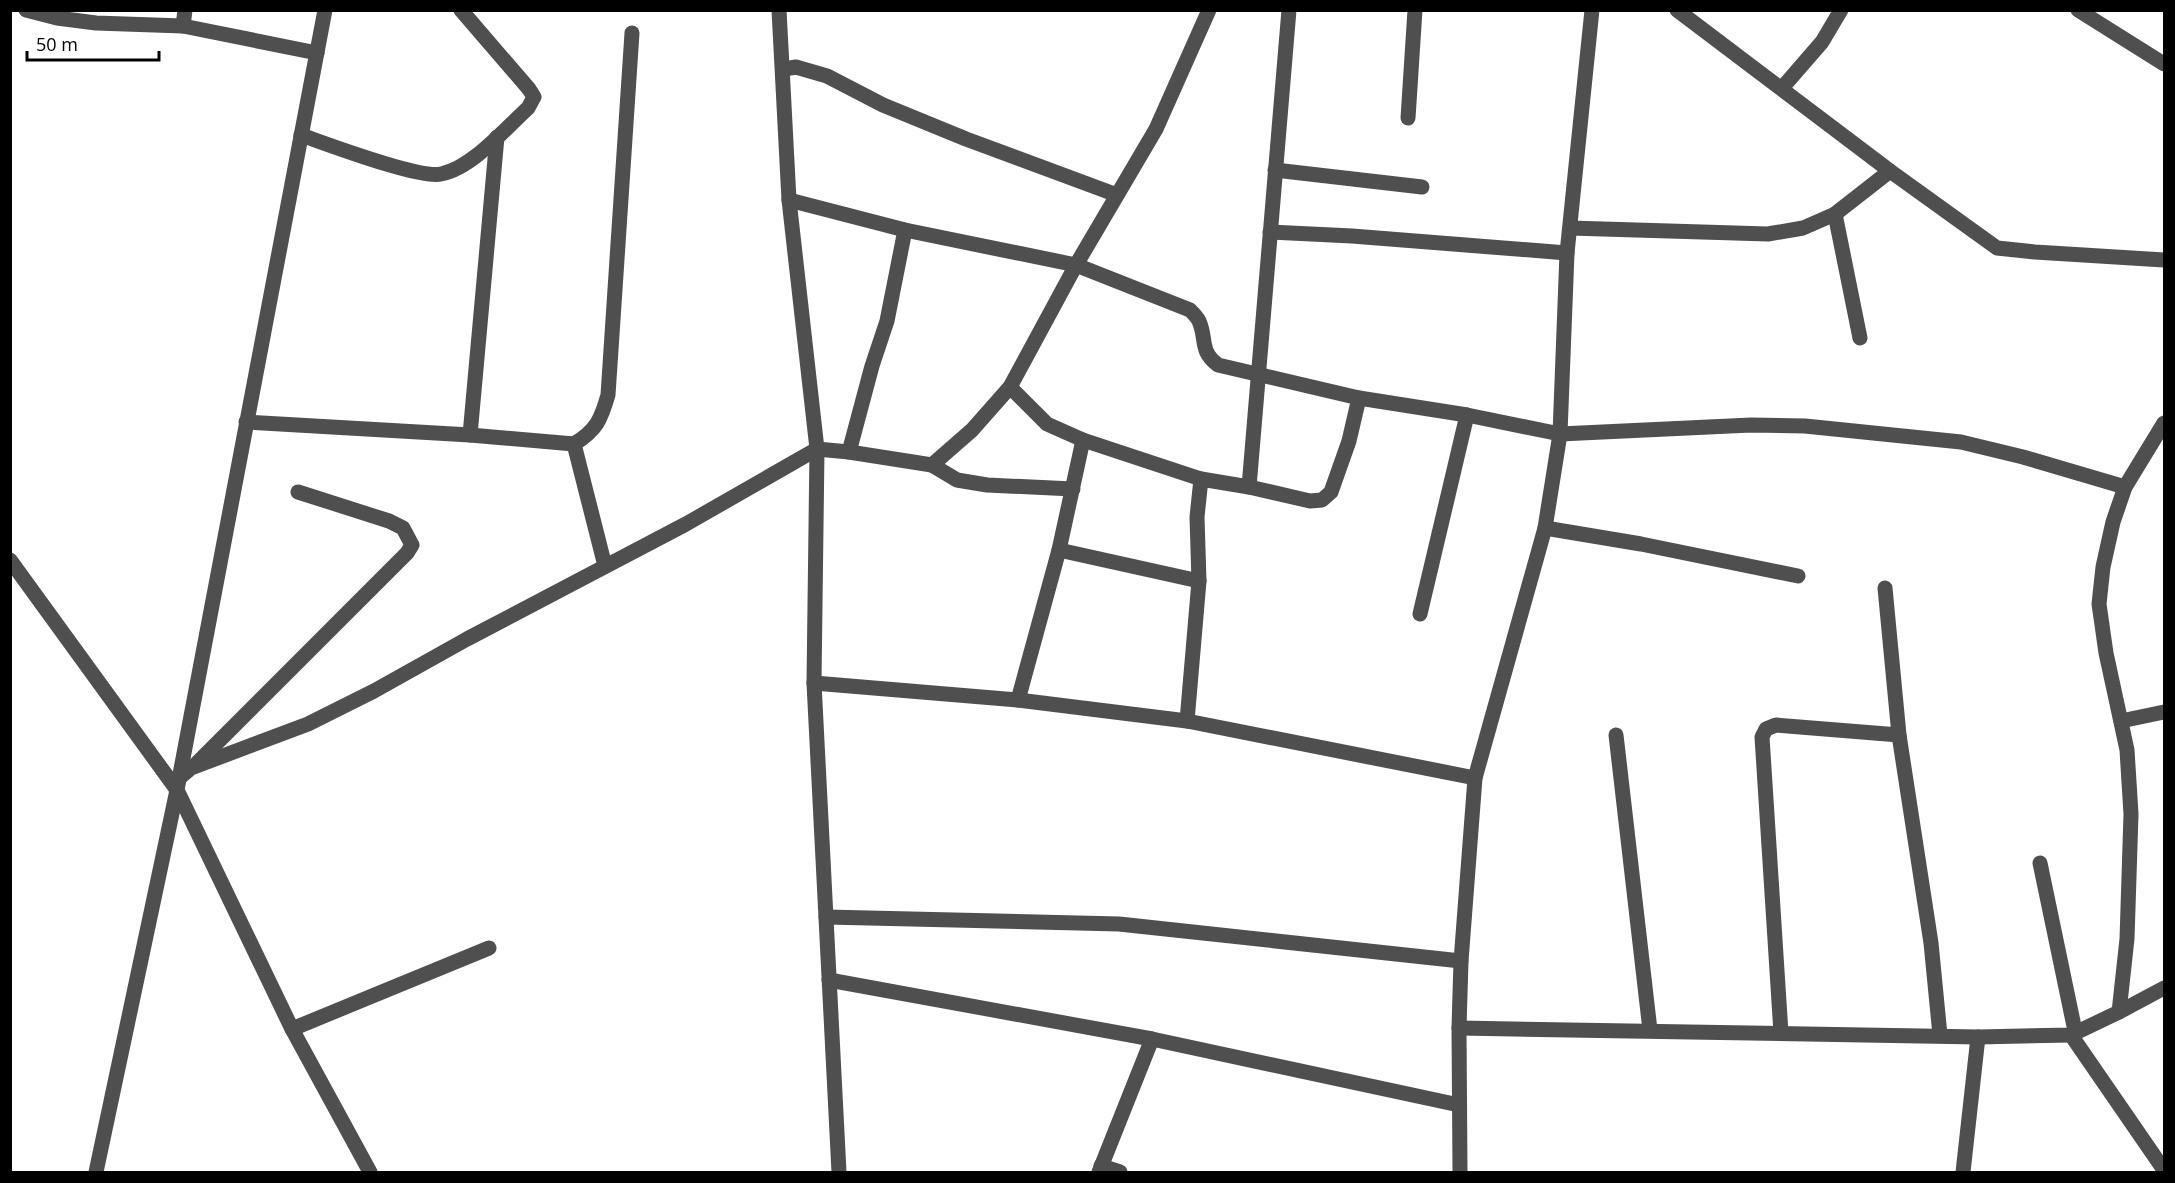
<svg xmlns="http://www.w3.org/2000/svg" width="2175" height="1183" viewBox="0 0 2175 1183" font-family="'Open Sans',sans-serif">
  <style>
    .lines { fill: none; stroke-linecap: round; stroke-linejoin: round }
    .minor { stroke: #4f4f4f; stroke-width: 15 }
  </style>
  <rect width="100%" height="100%" fill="#fff"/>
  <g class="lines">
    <g class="minor">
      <polyline points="26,10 57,18 96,23 183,26 317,53"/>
      <polyline points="779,10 789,200 817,449 814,683 839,1172"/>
      <polyline points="1677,10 1890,171 1997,248 2035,252 2164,260"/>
      <polyline points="2078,10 2164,64"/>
      <polyline points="183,26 185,10"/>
      <polyline points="784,69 796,67 827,76 883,105 966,139 1117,195"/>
      <polyline points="1782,88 1822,42 1841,10"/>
      <polyline points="1408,118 1415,10"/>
      <path d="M301,135C327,144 419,179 441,174C472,168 505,129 528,108L534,97L529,89L461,10"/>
      <polyline points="1275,170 1422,187"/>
      <path d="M789,200L905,230L1076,265L1190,310C1193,313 1197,317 1199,321C1207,339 1199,351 1218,365L1359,398L1467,415L1560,434L1751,425L1805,426L1961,442L2023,457L2125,487"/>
      <polyline points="1835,214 1860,338"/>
      <polyline points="1570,228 1768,234 1803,228 1835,214 1890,171"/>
      <polyline points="1270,232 1352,236 1567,253"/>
      <polyline points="1010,387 1047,424 1083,440 1201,479 1249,487 1310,501 1322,500 1331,492 1349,441 1359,398"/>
      <path d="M246,422L470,435L574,444C597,430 601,419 608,395L632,33"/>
      <polyline points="470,435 497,137"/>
      <polyline points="574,444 605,566"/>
      <polyline points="849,452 872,366 887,321 905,230"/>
      <polyline points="932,465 957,480 987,485 1073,489"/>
      <polyline points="1249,487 1289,10"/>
      <polyline points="1545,528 1641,544 1798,576"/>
      <polyline points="1059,550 1199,581"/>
      <polyline points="10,560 177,790 292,1029 370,1172"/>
      <polyline points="1885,588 1899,735 1931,943 1940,1035"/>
      <polyline points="1420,614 1467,415"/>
      <polyline points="814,683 1018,700 1187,721 1475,778"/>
      <polyline points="1018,700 1059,550 1083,440"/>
      <polyline points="1187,721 1199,581 1197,517 1201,479"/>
      <polyline points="2121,721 2164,712"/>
      <polyline points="1616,735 1650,1030"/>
      <polyline points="196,764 407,553 412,545 403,528 389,521 298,492"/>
      <polyline points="178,779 191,768 308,724 374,691 467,639 686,524 817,449 849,452 932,465 972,430 1010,387 1076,265 1156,129 1209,10"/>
      <polyline points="2040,863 2075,1031"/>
      <polyline points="826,917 1119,924 1461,961"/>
      <polyline points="829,980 1152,1039 1459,1105"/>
      <polyline points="2119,1012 2164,988"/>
      <polyline points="1459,1028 1978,1037 2071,1035 2119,1012 2127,939 2131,814 2127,750 2106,653 2099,604 2103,567 2113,522 2125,487 2164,423"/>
      <polyline points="292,1029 489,948"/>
      <polyline points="1781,1033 1762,737 1766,729 1776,725 1899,735"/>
      <polyline points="2071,1035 2164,1170"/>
      <polyline points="1101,1166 1120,1172"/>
      <polyline points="96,1172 177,790 325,10"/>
      <polyline points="1099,1172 1152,1039"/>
      <polyline points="1460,1172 1459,1028 1461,961 1475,778 1545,528 1560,434 1567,253 1592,10"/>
      <polyline points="1963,1172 1978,1037"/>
    </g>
  </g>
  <rect width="2175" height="1183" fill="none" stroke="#000000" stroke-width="24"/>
  <path d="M27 51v9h132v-9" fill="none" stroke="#000000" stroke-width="3"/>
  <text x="36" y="51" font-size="18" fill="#000000" stroke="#ffffff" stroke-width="4.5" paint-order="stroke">50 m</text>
</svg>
